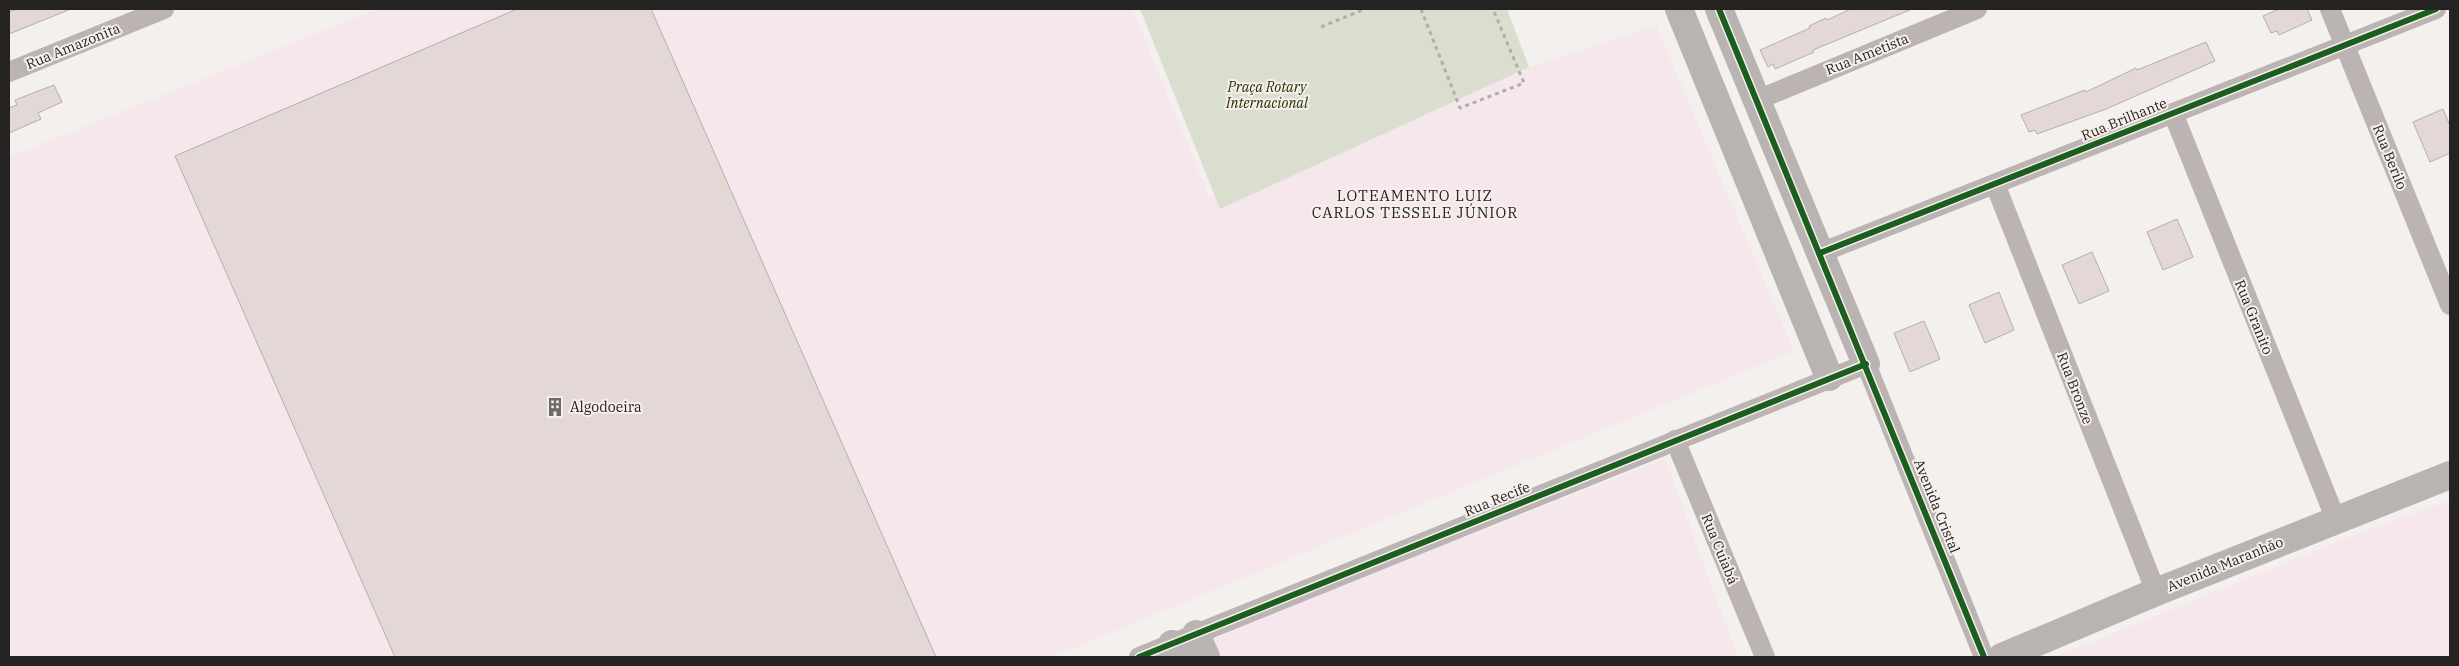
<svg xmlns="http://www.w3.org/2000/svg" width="2459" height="666" viewBox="0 0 2459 666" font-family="'IBM Plex Serif',serif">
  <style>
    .industrial { fill: #f5e7ec }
    .green { fill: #d9dece }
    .building { fill: #e4d8d6; stroke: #b2afad }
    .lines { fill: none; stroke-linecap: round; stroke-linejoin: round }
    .path { stroke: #b2adac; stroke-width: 3; stroke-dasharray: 4 4; stroke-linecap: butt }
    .street { stroke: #bbb4b3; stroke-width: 20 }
    .secondary { stroke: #b9b3b2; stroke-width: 28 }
    .cycleway-casing { stroke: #f6efea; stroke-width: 9 }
    .cycleway { stroke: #1b5e20; stroke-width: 6 }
    .labels { text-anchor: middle; stroke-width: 4; stroke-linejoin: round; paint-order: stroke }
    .street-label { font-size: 14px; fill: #252321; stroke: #f6efea }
    .park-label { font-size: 14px; font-style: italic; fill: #233201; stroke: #f6efea }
    .poi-label { font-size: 14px; fill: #252321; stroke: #f6efea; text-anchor: start }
    .neighbourhood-label { font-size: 15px; letter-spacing: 1px; fill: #252321; stroke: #f6efea }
  </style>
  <rect width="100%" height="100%" fill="#f3f0ed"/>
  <g class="industrial">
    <polygon points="376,9 1133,9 1209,197 1529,67 1656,25 1794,351 1052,657 9,657 9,157"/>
    <polygon points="1665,459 1738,657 1162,657 1221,633"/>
    <polygon points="2450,500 2450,657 2055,657 2356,534"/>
  </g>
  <polygon class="green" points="1140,9 1507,9 1529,67 1220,209"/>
  <g class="building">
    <polygon points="17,9 71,9 9,34 9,12"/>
    <polygon points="517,9 651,9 936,657 395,657 175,156"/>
    <polygon points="1851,9 1912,9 1813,50 1814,52 1775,69 1773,64 1768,67 1760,50 1810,28 1809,26 1826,18 1827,20"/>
    <polygon points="2279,9 2307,9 2312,20 2279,35 2277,31 2271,33 2263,16"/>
    <polygon points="2206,42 2215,61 2106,109 2037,134 2035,130 2029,132 2021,115 2085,90 2086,92 2136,68 2137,70"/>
    <polygon points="54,85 62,102 38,113 41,119 9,133 9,108 17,105 15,100"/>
    <polygon points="2443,109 2450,126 2450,153 2430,162 2413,122"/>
    <polygon points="2177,219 2193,257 2163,270 2147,232"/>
    <polygon points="2092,252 2109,291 2079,304 2062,265"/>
    <polygon points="1999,292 2014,330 1985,343 1969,305"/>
    <polygon points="1924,321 1940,359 1910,372 1894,333"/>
  </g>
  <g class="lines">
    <g class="path">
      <polyline points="1421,9 1460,108 1524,83 1493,9"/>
      <polyline points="1321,27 1365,9"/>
    </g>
    <g class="street">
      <polyline points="2330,9 2450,305"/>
      <polyline points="9,72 164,9"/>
      <polyline points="1757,100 1977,9"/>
      <polyline points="2173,113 2336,520"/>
      <polyline points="1995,184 2156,592"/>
      <polyline points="1820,253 2436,9"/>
      <polyline points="1675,440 1765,657"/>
      <polyline points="1139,657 1866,364 1984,657"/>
    </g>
    <g class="secondary">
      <polyline points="1679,9 1829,377"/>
      <polyline points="1719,9 1866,364"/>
      <polyline points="1196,634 1206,657"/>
      <polyline points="1172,644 1178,657"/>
      <polyline points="2002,657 2156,592 2450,475"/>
    </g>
    <g class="cycleway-casing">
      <g id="cycleway">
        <polyline points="1719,9 1984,657"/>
        <polyline points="1820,253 2436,9"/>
        <polyline points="1139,657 1866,364"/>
      </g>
    </g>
    <use href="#cycleway" class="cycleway"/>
  </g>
  <defs>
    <g id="building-bare" transform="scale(1.5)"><path d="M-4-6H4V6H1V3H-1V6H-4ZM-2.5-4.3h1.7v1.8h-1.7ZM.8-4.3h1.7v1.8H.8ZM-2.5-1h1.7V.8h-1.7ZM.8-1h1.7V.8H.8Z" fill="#6d6b68" stroke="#f6efea" stroke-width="2.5" paint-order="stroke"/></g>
  </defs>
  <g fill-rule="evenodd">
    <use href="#building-bare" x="555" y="407"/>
  </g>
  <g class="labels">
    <g class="street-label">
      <text transform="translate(73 46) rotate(-22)" y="5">Rua Amazonita</text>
      <text transform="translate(1867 54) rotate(-22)" y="5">Rua Ametista</text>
      <text transform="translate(2124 119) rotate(-22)" y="5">Rua Brilhante</text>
      <text transform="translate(2390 157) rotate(68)" y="5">Rua Berilo</text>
      <text transform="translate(2254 317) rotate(68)" y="5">Rua Granito</text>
      <text transform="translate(2075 388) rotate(69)" y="5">Rua Bronze</text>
      <text transform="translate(1497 499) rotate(-22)" y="5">Rua Recife</text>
      <text transform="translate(1937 506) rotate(68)" y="5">Avenida Cristal</text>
      <text transform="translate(1720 549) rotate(68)" y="5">Rua Cuiabá</text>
      <text transform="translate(2225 564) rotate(-22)" y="5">Avenida Maranhão</text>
    </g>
    <g class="park-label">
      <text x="1267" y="92">Praça Rotary<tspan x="1267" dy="16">Internacional</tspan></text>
    </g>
    <g class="poi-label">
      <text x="570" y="412">Algodoeira</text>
    </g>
    <g class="neighbourhood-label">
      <text x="1415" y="201">LOTEAMENTO LUIZ<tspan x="1415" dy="17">CARLOS TESSELE JÚNIOR</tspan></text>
    </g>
  </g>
  <rect width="2459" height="666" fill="none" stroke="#252321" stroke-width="20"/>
</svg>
